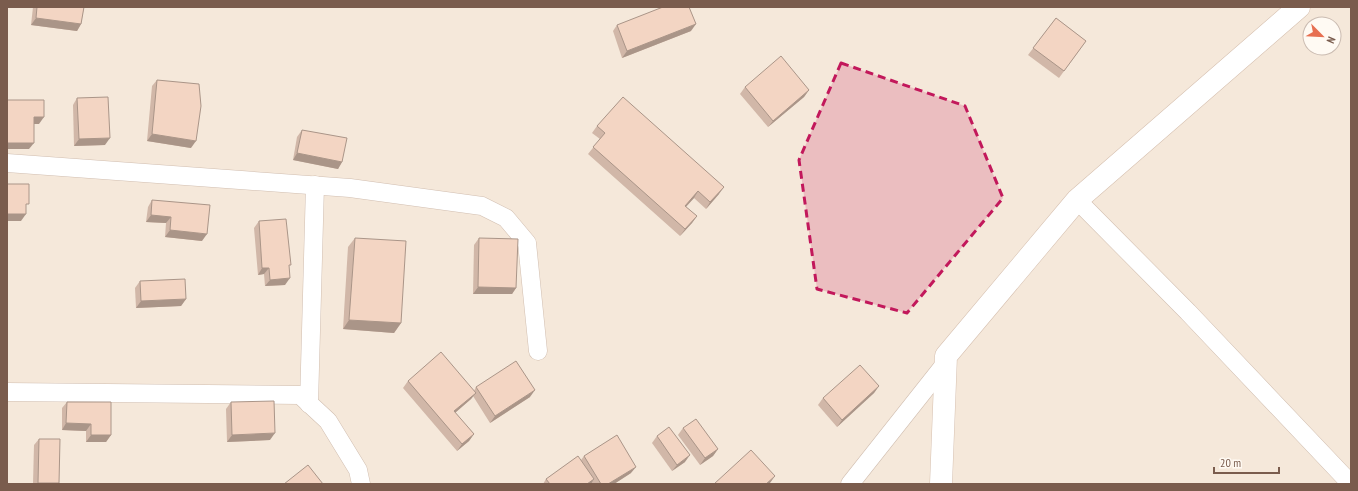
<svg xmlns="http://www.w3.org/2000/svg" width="1358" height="491" viewBox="0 0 1358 491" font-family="'PT Sans Narrow',sans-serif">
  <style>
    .residential { fill: #f5e8da; fill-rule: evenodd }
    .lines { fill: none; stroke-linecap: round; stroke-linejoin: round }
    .street-casing { stroke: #d1beb0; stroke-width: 19 }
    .secondary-casing { stroke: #d6c0b0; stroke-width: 23 }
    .street { stroke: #fff; stroke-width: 18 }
    .secondary { stroke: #fff; stroke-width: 22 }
    .wall { fill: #d1b7a8 }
    .shaded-wall { fill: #aa9588 }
    .building { fill: #f3d5c3; stroke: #aa9588 }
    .marked { fill: #c2185b; fill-opacity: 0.2; stroke: #c2185b; stroke-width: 3; stroke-dasharray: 8 5; stroke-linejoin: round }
  </style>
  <rect width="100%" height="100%" fill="#fdf6ec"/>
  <path class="residential" d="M7,7H1351V484H7ZM1310,24H1334V48H1310Z"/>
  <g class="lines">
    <g class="street-casing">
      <g id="street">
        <polyline points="7,163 350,188 482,206 506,218 527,243 538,351"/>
        <polyline points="1077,200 1188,312 1351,484"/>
        <polyline points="7,392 300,395 328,421 358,470 361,484"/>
        <polyline points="309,404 315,185"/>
        <polyline points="850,484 945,364"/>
      </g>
    </g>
    <g class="secondary-casing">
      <polyline id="secondary" points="941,484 946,356 1077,200 1299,7"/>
    </g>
    <use href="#street" class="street"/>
    <use href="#secondary" class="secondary"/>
  </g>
  <g class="wall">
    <polygon points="33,7 84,7 81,24 77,31 31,25"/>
    <polygon points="1056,18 1086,41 1059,78 1028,55"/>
    <polygon points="617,25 691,31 622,58 613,31"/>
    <polygon points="157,80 191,148 147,141 152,86"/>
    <polygon points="745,87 809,90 804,97 768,127 740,94"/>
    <polygon points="77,98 105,145 74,146 73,105"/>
    <polygon points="597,126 719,194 706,209 694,198 686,207 697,216 692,223 680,236 588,154 600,139 592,133"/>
    <polygon points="302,130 342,162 338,169 293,160 297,137"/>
    <polygon points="152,200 202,241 165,237 166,223 146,222 148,207"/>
    <polygon points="259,221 289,268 285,285 265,286 264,274 258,275 254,228"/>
    <polygon points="355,238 401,323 394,333 343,329 348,247"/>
    <polygon points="479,238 516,288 512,294 473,294 474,245"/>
    <polygon points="140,281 186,299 181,306 136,308 135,288"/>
    <polygon points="408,381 474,391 476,387 530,397 490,423 473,396 471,399 455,413 474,434 469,441 457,451 403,388"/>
    <polygon points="879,386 874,393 837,427 818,405 823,398"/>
    <polygon points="67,402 111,435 106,442 86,442 86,431 62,430 62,408"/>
    <polygon points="231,402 270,440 227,442 226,409"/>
    <polygon points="683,428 718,449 713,456 700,465 678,435"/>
    <polygon points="657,436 685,462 672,471 652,443"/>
    <polygon points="39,439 59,483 59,484 33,484 34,445"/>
    <polygon points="584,456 631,473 614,484 592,484 591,483 591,484 543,484 546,479 581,460"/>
  </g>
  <g class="shaded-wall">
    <polygon points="36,18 81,24 77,31 31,25"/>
    <polygon points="696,24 691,31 622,58 627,51"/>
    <polygon points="809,90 804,97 768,127 773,121"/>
    <polygon points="34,117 44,117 39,124 29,124"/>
    <polygon points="152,134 196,141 191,148 147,141"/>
    <polygon points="110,138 105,145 74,146 79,139"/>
    <polygon points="7,143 34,143 29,149 7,149"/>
    <polygon points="297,153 342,162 338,169 293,160"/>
    <polygon points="724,187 719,194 706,209 710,202"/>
    <polygon points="698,191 694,198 680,213 685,206"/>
    <polygon points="7,214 26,214 21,221 7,221"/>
    <polygon points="151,215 171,217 166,223 146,222"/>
    <polygon points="697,216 692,223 680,236 685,229"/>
    <polygon points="170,230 207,234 202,241 165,237"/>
    <polygon points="262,268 269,268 264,274 258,275"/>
    <polygon points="290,278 285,285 265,286 270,280"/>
    <polygon points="478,287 516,288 512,294 473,294"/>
    <polygon points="186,299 181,306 136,308 141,301"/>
    <polygon points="349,320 401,323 394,333 343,329"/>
    <polygon points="879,386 874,393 837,427 842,420"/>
    <polygon points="535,390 530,397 490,423 495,416"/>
    <polygon points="476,393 471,399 449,418 454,411"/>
    <polygon points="66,423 91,424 86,431 62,430"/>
    <polygon points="275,433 270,440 227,442 232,435"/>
    <polygon points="474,434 469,441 457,451 462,444"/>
    <polygon points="91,435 111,435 106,442 86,442"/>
    <polygon points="718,449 713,456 700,465 705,458"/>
    <polygon points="690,455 685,462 672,471 677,465"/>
    <polygon points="636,467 631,473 614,484 608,484"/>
    <polygon points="775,476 770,483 769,484 766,484"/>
    <polygon points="594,479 591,484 587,484"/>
    <polygon points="38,483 59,483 59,484 37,484"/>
  </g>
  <g class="building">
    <polygon points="37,7 84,7 81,24 36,18"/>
    <polygon points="663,7 689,7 696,24 627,51 617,25"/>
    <polygon points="1056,18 1086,41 1064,71 1033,48"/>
    <polygon points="781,56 809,90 773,121 745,87"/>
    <polygon points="157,80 199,84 201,106 196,141 152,134"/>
    <polygon points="108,97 110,138 79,139 77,98"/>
    <polygon points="623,97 724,187 710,202 698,191 685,206 697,216 685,229 593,147 605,133 597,126"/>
    <polygon points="7,100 44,100 44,117 34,117 34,143 7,143"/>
    <polygon points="302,130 347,138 342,162 297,153"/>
    <polygon points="7,184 29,184 29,204 26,204 26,214 7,214"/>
    <polygon points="152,200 210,205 207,234 170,230 171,217 151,215"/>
    <polygon points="286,219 291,265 289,265 290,278 270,280 269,268 262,268 259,221"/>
    <polygon points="355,238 406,241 401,323 349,320"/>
    <polygon points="479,238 518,239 516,288 478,287"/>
    <polygon points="185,279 186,299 141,301 140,281"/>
    <polygon points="441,352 476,393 454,411 474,434 462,444 408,381"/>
    <polygon points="516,361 535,390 495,416 476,387"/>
    <polygon points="860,365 879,386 842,420 823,398"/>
    <polygon points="274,401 275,433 232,435 231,402"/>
    <polygon points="67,402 111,402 111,435 91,435 91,424 66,423"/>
    <polygon points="696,419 718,449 705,458 683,428"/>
    <polygon points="669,427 690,455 677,465 657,436"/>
    <polygon points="617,435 636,467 608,484 601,484 584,456"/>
    <polygon points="39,439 60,439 59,483 38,483"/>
    <polygon points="751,450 775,476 766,484 714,484"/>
    <polygon points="578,456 594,479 587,484 550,484 546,479"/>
    <polygon points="308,465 323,484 284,484"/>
  </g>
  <path class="marked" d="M841,63L965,106L1003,198L907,313L817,289L799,160Z"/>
  <rect width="1358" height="491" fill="none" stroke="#7a5c4d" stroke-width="16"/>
  <g transform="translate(1322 36) rotate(114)"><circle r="19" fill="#fffaf3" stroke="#cabbb1"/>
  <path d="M0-3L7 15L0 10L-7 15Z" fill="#e76f51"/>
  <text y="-6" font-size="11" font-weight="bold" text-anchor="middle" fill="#7a5c4d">N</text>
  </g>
  <path d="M1214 467v6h65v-6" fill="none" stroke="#7a5c4d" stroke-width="2"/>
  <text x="1220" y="467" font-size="12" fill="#7a5c4d" stroke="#fffaf3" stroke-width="3" paint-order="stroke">20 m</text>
</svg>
